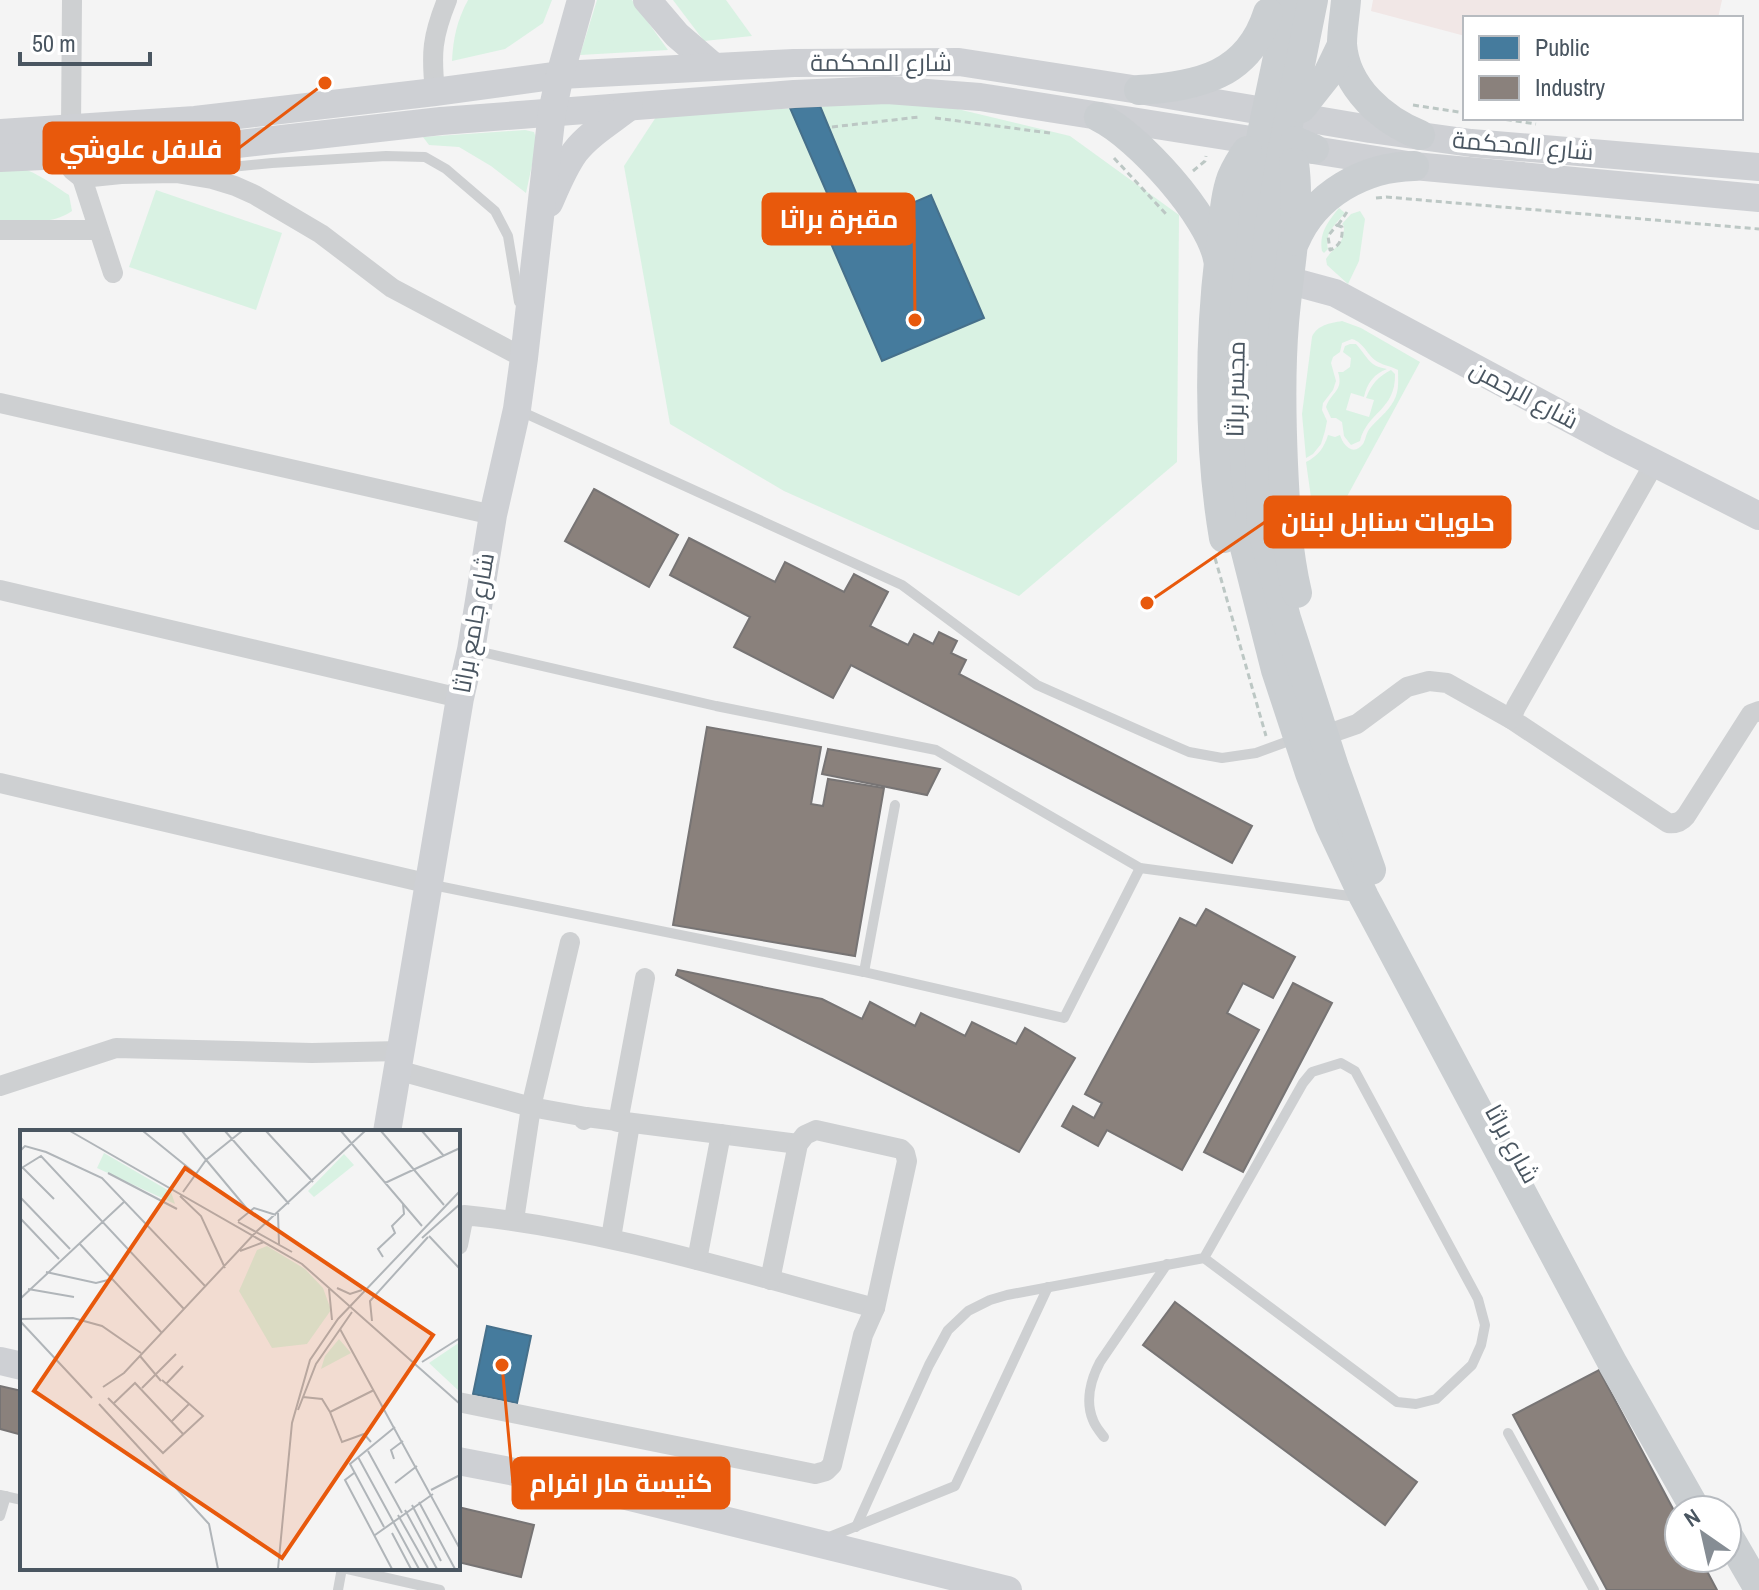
<svg xmlns="http://www.w3.org/2000/svg" width="1759" height="1590" viewBox="0 0 1759 1590" font-family="'Archivo Narrow',Cairo,sans-serif">
  <style>
    .medical { fill: #f1e7e6 }
    .green { fill: #d9f2e3 }
    .public { fill: #457b9d; stroke: #46708b; stroke-width: 2 }
    .industry { fill: #8a817c; stroke: #777474; stroke-width: 2 }
    .lines { fill: none; stroke-linecap: round; stroke-linejoin: round }
    .path { stroke: #bcc7c4; stroke-width: 3; stroke-dasharray: 6 4; stroke-linecap: butt }
    .lane { stroke: #ced0d2; stroke-width: 10 }
    .street { stroke: #ced0d2; stroke-width: 20 }
    .secondary { stroke: #ced0d4; stroke-width: 28 }
    .primary { stroke: #caced1; stroke-width: 30 }
    .labels { text-anchor: middle; stroke-width: 8; stroke-linejoin: round; paint-order: stroke }
    .street-label { font-size: 24px; fill: #4a5661; stroke: #fff }
    .inset-road { fill: none; stroke: #b0b5b9; stroke-width: 2 }
    .view { fill: #e8590c; fill-opacity: 0.15; stroke: #e8590c; stroke-width: 4 }
    .inset-edge { fill: none; stroke: #4a5661; stroke-width: 4 }
    .leader { fill: none; stroke: #e8590c; stroke-width: 3 }
    .callout-dot { fill: #e8590c; stroke: #fff; stroke-width: 3 }
    .callout { fill: #e8590c; stroke: #e8590c; stroke-width: 3 }
    .callout-label { font-size: 26px; text-anchor: middle; font-weight: bold; fill: #fff }
  </style>
  <rect width="100%" height="100%" fill="#f4f4f4"/>
  <polygon class="medical" points="1373,0 1722,0 1718,18 1465,18 1465,36 1371,11"/>
  <g class="green">
    <path d="M468,0H552L543,23L505,49L452,61C453,39 457,20 468,0Z"/>
    <polygon points="597,0 632,0 668,50 580,55"/>
    <polygon points="673,0 726,0 752,36 704,41"/>
    <polygon points="920,100 1070,136 1179,215 1177,462 1019,596 784,491 670,424 624,166 656,117"/>
    <polygon points="525,130 534,132 537,142 526,193 491,166 459,147 429,145 423,137"/>
    <path d="M0,165C27,164 47,181 69,195L72,211C52,225 24,222 0,224Z"/>
    <polygon points="156,190 282,233 256,310 129,267"/>
    <path d="M1339,208L1345,213C1335,225 1324,233 1328,249L1324,253L1322,251C1319,232 1328,222 1339,208Z"/>
    <path d="M1360,211L1365,219L1359,261L1348,284L1327,265L1326,259C1335,245 1344,246 1344,226L1342,224L1351,214Z"/>
    <path d="M1342,321L1361,328L1420,362L1325,537L1316,533L1306,462C1318,456 1324,448 1328,435L1335,437L1340,435C1343,445 1353,457 1363,444C1366,439 1366,432 1371,427C1380,417 1391,409 1396,396C1399,388 1398,379 1398,370C1391,366 1385,366 1378,362C1367,356 1365,343 1352,339L1342,343L1340,352L1333,357L1331,363L1336,381L1333,390L1323,403L1322,410L1327,421L1325,431L1321,444L1313,454L1306,458L1302,414L1312,337C1317,325 1330,323 1342,321Z"/>
    <path d="M1350,344H1356C1368,357 1368,366 1387,369C1374,374 1367,383 1364,397L1351,393L1346,410L1369,417L1374,400L1366,398C1372,383 1378,377 1391,370L1395,374C1396,410 1367,412 1360,441L1351,445L1344,436L1342,422L1336,418H1331L1326,407C1331,392 1344,391 1338,372H1343L1350,367L1351,358L1343,352L1345,346Z"/>
  </g>
  <g class="public">
    <polygon points="820,106 868,222 931,195 984,318 882,361 829,239 844,232 790,108"/>
    <polygon points="487,1326 531,1336 517,1403 473,1394"/>
  </g>
  <g class="industry">
    <polygon points="594,489 678,535 649,587 565,541"/>
    <polygon points="689,538 775,582 785,562 844,592 854,574 888,592 870,626 908,645 914,634 933,644 939,632 957,641 951,653 966,660 959,674 1252,826 1232,863 851,665 833,698 734,647 750,617 670,575"/>
    <polygon points="707,727 821,747 811,804 823,806 828,779 884,788 855,956 673,925"/>
    <polygon points="828,749 940,769 927,795 822,774"/>
    <polygon points="1206,909 1295,957 1273,998 1243,983 1227,1013 1259,1030 1182,1170 1107,1130 1098,1146 1062,1126 1073,1106 1094,1118 1102,1103 1085,1094 1180,918 1196,926"/>
    <polygon points="678,970 822,999 862,1019 870,1002 915,1026 921,1013 965,1036 972,1022 1016,1044 1025,1028 1075,1058 1019,1152 676,975"/>
    <polygon points="1293,983 1332,1003 1243,1172 1204,1152"/>
    <polygon points="1175,1302 1417,1482 1385,1525 1143,1345"/>
    <polygon points="1599,1370 1679,1520 1679,1558 1700,1558 1717,1590 1607,1590 1513,1415"/>
    <polygon points="0,1386 22,1391 22,1435 0,1429"/>
    <polygon points="458,1507 534,1525 521,1577 458,1562"/>
  </g>
  <g class="lines">
    <g class="path">
      <polyline points="1413,105 1465,113"/>
      <polyline points="935,118 1050,133"/>
      <polyline points="1496,118 1536,124"/>
      <polyline points="832,127 919,117"/>
      <polyline points="1114,158 1166,214"/>
      <polyline points="1193,171 1205,161 1206,156"/>
      <polyline points="1376,198 1386,197 1759,229"/>
      <path d="M1337,225L1342,227C1343,238 1340,246 1330,250L1328,236Z"/>
      <polyline points="1338,225 1347,212"/>
      <polyline points="1215,558 1266,736"/>
    </g>
    <g class="lane">
      <polyline points="202,170 272,163 386,156 425,157 446,169 495,211 508,236 519,302"/>
      <polyline points="518,410 902,585 1037,685 1152,736 1189,752 1222,758 1256,753 1286,742"/>
      <polyline points="473,650 716,706 936,750 1140,868 1357,897"/>
      <polyline points="433,885 864,972 1064,1018 1140,868"/>
      <polyline points="864,972 895,805"/>
      <polyline points="1508,1433 1594,1590"/>
      <path d="M1104,1437C1100,1432 1095,1426 1093,1420C1085,1401 1091,1379 1100,1362L1167,1264"/>
      <polyline points="0,1495 22,1500"/>
      <polyline points="0,1516 6,1496"/>
      <polyline points="856,1527 929,1365 948,1330 968,1311 990,1300 1007,1295 1204,1258 1397,1402 1416,1404 1436,1399 1472,1365 1481,1345 1485,1325 1478,1299 1355,1071 1341,1063 1312,1072 1303,1083 1204,1258"/>
      <polyline points="827,1538 955,1486 1048,1287"/>
      <polyline points="343,1568 440,1590"/>
      <polyline points="338,1590 342,1568"/>
    </g>
    <g class="street">
      <path d="M435,92C431,53 432,37 447,0"/>
      <polyline points="71,128 72,0"/>
      <polyline points="69,154 72,170 82,178 121,174 176,173 212,179 235,186 255,195 321,234 392,288 524,358"/>
      <polyline points="82,178 113,273"/>
      <polyline points="0,230 98,230"/>
      <polyline points="0,403 493,515"/>
      <path d="M1654,464L1516,707L1511,719L1668,823C1676,824 1681,822 1686,816L1751,714L1759,711"/>
      <polyline points="0,590 460,698"/>
      <polyline points="1334,732 1357,724 1407,687 1429,681 1447,683 1511,719"/>
      <polyline points="0,783 430,884"/>
      <polyline points="397,1070 531,1107 586,1117 584,1120"/>
      <polyline points="0,1086 116,1048 312,1053 400,1051"/>
      <polyline points="586,1117 798,1144"/>
      <polyline points="618,1122 645,978"/>
      <polyline points="514,1220 531,1107 570,942"/>
      <polyline points="611,1238 630,1124"/>
      <path d="M458,1245L464,1215C604,1229 739,1272 875,1308"/>
      <polyline points="697,1260 721,1134"/>
      <polyline points="458,1402 815,1474 826,1471 832,1465 863,1335 875,1308 907,1161 905,1153 901,1149 816,1130 805,1135 798,1144 770,1280"/>
    </g>
    <g class="secondary">
      <polyline points="647,0 677,35 713,66"/>
      <polyline points="0,133 195,120 435,92 560,75 794,63 959,62 1139,90 1370,129 1471,143 1759,167"/>
      <polyline points="0,158 194,149 441,121 794,94 887,90 980,97 1414,166 1759,198"/>
      <path d="M549,203C556,187 564,167 575,152C589,134 611,121 629,107"/>
      <polyline points="1287,280 1335,293 1611,441 1759,516"/>
      <polyline points="387,1132 460,698 471,650 493,515 517,409 524,358 552,112 560,75 581,0"/>
      <polyline points="0,1361 22,1366"/>
      <polyline points="458,1461 577,1484 1008,1590"/>
    </g>
    <g class="primary">
      <polyline points="1290,0 1256,162 1245,235 1237,313 1234,389 1240,528 1276,670 1310,773 1330,825 1364,897 1613,1364 1696,1510"/>
      <polyline points="1313,0 1282,154 1270,225 1261,312 1258,387 1262,528 1286,618 1334,767 1371,870"/>
      <path d="M1346,0C1345,14 1342,30 1342,44C1345,88 1383,120 1420,135"/>
      <path d="M1139,90C1198,86 1248,76 1268,13"/>
      <polyline points="1301,108 1328,74 1342,45"/>
      <path d="M1099,117C1138,136 1210,216 1218,259"/>
      <polyline points="1295,141 1314,149"/>
      <path d="M1294,163C1301,212 1288,273 1284,323C1280,370 1281,417 1283,464C1285,508 1287,551 1297,593"/>
      <path d="M1295,241C1315,194 1364,167 1414,166"/>
      <path d="M1224,538C1208,444 1209,332 1222,238C1224,218 1225,196 1232,177C1236,168 1242,158 1247,151"/>
      <polyline points="1727,1534 1759,1589"/>
    </g>
  </g>
  <g class="labels">
    <g class="street-label">
      <text x="881" y="71">شارع المحكمة</text>
      <text transform="translate(1523 146) rotate(5)" y="8">شارع المحكمة</text>
      <text transform="translate(1236 389) rotate(-89)" y="8">مجسر براثا</text>
      <text transform="translate(1524 395) rotate(28)" y="8">شارع الرحمن</text>
      <text transform="translate(474 623) rotate(-80)" y="8">شارع جامع براثا</text>
      <text transform="translate(1512 1144) rotate(61)" y="8">شارع براثا</text>
    </g>
  </g>
  <g transform="translate(20 1130)">
    <rect width="440" height="440" fill="#f4f4f4"/>
    <path d="M84,23L151,62L155,74L77,38ZM324,24L334,35L294,67L288,61ZM247,116L285,139L303,158L311,180L287,214L252,218L219,161L237,120ZM319,209L331,223L301,239L305,226ZM440,212V262L409,233Z" fill="#d9f2e3"/>
    <path class="inset-road" d="M50,1L282,134L440,274M123,1L176,44M162,1L228,80M205,1L269,74M246,1L293,52M321,1L402,96M361,1L424,75M402,1L423,25M1,20L5,16L26,22L82,48L186,157M2,37L34,69M0,39L21,26L164,179M88,43L157,79M365,53L440,18M163,62L186,30L222,1M160,66L181,86L205,138M0,67L50,119M258,83L259,114M0,88L39,129M218,91L234,78L256,85M218,92L272,122M409,106L440,139M402,108L440,74M59,113L142,203M220,121L244,112M363,127L358,119L375,103L372,96L384,84L383,74M26,142L76,153L92,149M317,158L330,164L342,160M8,159L54,167M309,159L312,190M0,169L105,71M0,189L53,188L82,196L121,223M0,191L72,268M352,191L350,171L408,107M320,199L440,419M120,226L141,251M402,232L440,208M146,254L163,236M83,257L104,243L237,101L345,1M122,258L156,224M283,267L302,269L310,282M88,268L143,323L183,286L142,250M79,274L189,394L198,439M93,274L115,253L164,305M278,280L296,234L332,182M152,291L169,274M351,312L344,304L322,312L310,282L354,260M348,321L382,383M338,327L399,439M374,329L371,320L383,311M334,343L325,350L372,439M375,353L397,336M411,360L440,345M399,372L435,439M392,375L421,431M385,380L417,439M378,385L408,438M364,397L330,334L375,297M372,403L391,439M355,405L413,364M258,439L272,293L290,230L318,189L440,61"/>
    <path class="view" d="M165,38L413,205L262,428L14,261Z"/>
    <rect width="440" height="440" class="inset-edge"/>
  </g>
  <path class="leader" d="M325 83L239 148M915 320L914 219M1147 603L1265 522M502 1365L513 1483"/>
  <g class="callout-dot">
    <circle cx="325" cy="83" r="8"/>
    <circle cx="915" cy="320" r="8"/>
    <circle cx="1147" cy="603" r="8"/>
    <circle cx="502" cy="1365" r="8"/>
  </g>
  <g class="callout">
    <rect x="44" y="123" width="195" height="50" rx="8"/>
    <rect x="763" y="194" width="151" height="50" rx="8"/>
    <rect x="1265" y="497" width="245" height="50" rx="8"/>
    <rect x="513" y="1458" width="216" height="50" rx="8"/>
  </g>
  <g class="callout-label">
    <text x="141" y="158">فلافل علوشي</text>
    <text x="839" y="228">مقبرة براثا</text>
    <text x="1388" y="531">حلويات سنابل لبنان</text>
    <text x="621" y="1492">كنيسة مار افرام</text>
  </g>
  <rect x="1463" y="16" width="280" height="104" fill="#ffffff" stroke="#b7bbc0" stroke-width="2"/>
  <rect x="1479" y="36" width="40" height="24" fill="#457b9d" stroke="#b7bbc0" stroke-width="2"/>
  <text x="1535" y="56" font-size="24" fill="#4a5661">Public</text>
  <rect x="1479" y="76" width="40" height="24" fill="#8a817c" stroke="#b7bbc0" stroke-width="2"/>
  <text x="1535" y="96" font-size="24" fill="#4a5661">Industry</text>
  <g transform="translate(1703 1534) rotate(326)"><circle r="38" fill="#ffffff" stroke="#b7bbc0" stroke-width="2"/>
  <path d="M0-6L14 30L0 20L-14 30Z" fill="#868d94"/>
  <text y="-12" font-size="22" font-weight="bold" text-anchor="middle" fill="#4a5661">N</text>
  </g>
  <path d="M20 52v12h130v-12" fill="none" stroke="#4a5661" stroke-width="4"/>
  <text x="32" y="52" font-size="24" fill="#4a5661" stroke="#ffffff" stroke-width="6" paint-order="stroke">50 m</text>
</svg>
